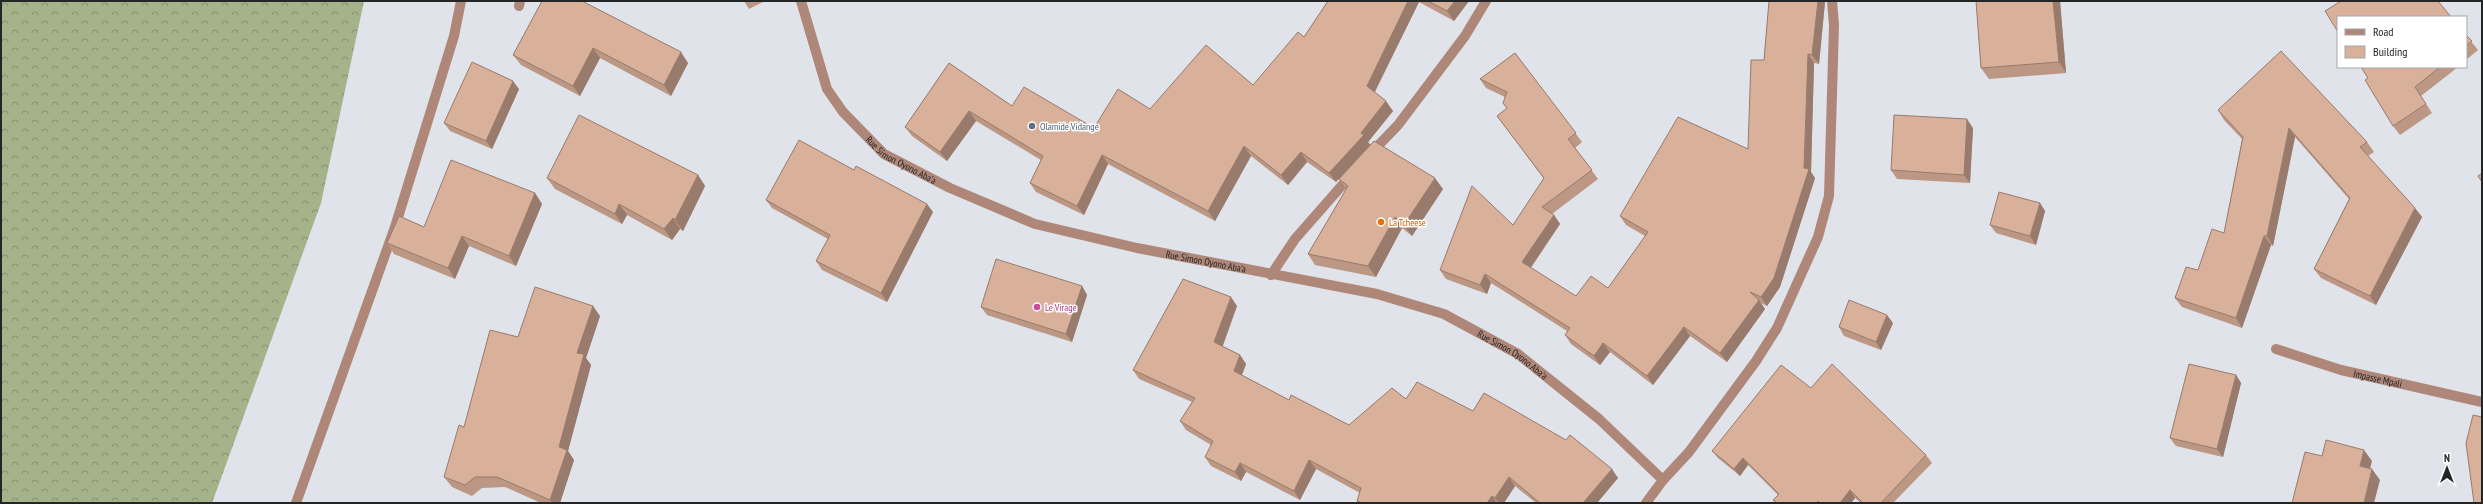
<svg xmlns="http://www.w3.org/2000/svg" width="2483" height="504" viewBox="0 0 2483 504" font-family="'PT Sans Narrow',sans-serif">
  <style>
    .forest { fill: url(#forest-crowns) }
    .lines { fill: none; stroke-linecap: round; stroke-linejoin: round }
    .minor { stroke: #ae8778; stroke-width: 10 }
    .tertiary { stroke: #ae8778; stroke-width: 10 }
    .wall { fill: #bb9784 }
    .shaded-wall { fill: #987b6c }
    .building { fill: #d9b09a; stroke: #987b6c }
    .service-dot { fill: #5c6f8a; stroke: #fff; stroke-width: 1.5 }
    .food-dot { fill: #e8710a; stroke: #fff; stroke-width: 1.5 }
    .hotel-dot { fill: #d1479c; stroke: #fff; stroke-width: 1.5 }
    .labels { text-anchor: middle; stroke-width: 3; stroke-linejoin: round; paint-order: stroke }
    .service-label { font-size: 10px; fill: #4e5e75; stroke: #fff; text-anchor: start }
    .street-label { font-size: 10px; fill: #242527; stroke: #fff }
    .food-label { font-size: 10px; fill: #c56008; stroke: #fff; text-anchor: start }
    .hotel-label { font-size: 10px; fill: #b23c85; stroke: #fff; text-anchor: start }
  </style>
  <defs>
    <pattern id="forest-crowns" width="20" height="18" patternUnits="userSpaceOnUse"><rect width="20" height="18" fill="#a5b38b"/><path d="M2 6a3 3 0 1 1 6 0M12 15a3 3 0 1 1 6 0" fill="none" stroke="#869172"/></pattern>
  </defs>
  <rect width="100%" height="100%" fill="#e0e3ea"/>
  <polygon class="forest" points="1,1 364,1 321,203 212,503 1,503"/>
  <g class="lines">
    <g class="minor">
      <polyline points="519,6 520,1"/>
      <polyline points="1371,153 1398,125 1465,36 1486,1"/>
      <polyline points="1271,275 1295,239 1352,174"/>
      <path id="s1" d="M2276,349L2341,370L2482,402"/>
      <polyline points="1663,480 1689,452 1756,361 1777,328 1818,237 1829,196 1834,25 1832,1"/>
      <polyline points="296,503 395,227 454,36 461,1"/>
    </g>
    <path class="tertiary" id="s2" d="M801,1L827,89L843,112L884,154L950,188L1035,224L1137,248L1377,294L1444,314L1518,354L1599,419L1663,480L1646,503"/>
  </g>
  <g class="wall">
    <polygon points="542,1 586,1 585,3 688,63 671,96 600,58 580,96 521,65 513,55"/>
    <polygon points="744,1 765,1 749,9"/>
    <polygon points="1328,1 1469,1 1454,21 1419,2 1375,92 1393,111 1336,182 1307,162 1288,185 1251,156 1215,221 1108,164 1084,215 1036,192 1030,183 1041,160 976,121 947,161 912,136 905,127 949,63 1012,106 1094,128 1150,109 1253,85 1304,37"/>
    <polygon points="1769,1 1824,1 1825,2 1819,64 1814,63 1811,172 1815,178 1780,287 1767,306 1761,303 1765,309 1727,362 1690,336 1653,385 1610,352 1600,365 1571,344 1565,335 1567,331 1491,283 1487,294 1446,279 1440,270 1513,225 1544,179 1497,116 1507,109 1503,103 1505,97 1486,88 1480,79 1515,53 1582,142 1575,148 1598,179 1552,214 1554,215 1560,224 1531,268 1576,296 1608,288 1645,236 1626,225 1620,216 1748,149 1764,60"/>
    <polygon points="1976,1 2060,1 2066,73 1989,79 1981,68"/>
    <polygon points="2466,35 2478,50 2466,60"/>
    <polygon points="2361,67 2458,67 2421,96 2432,113 2400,135 2393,126 2368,78"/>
    <polygon points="519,89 492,149 450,131 444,123"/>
    <polygon points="2218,110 2367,142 2374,152 2368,156 2422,217 2376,305 2321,278 2314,269 2349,199 2295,137 2273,246 2271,245 2242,328 2182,307 2175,298 2198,270 2224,233 2242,139 2224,120"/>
    <polygon points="1973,128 1970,183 1897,179 1891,170"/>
    <polygon points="854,170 933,212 887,302 822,270 816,261 828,239 772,208 766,200"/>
    <polygon points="698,175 705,186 683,231 680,229 672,240 627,215 622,224 555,189 547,178"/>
    <polygon points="1339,179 1443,189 1412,236 1402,228 1376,277 1315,265 1308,254 1346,189"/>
    <polygon points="535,193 542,204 516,266 469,246 455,279 394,254 387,243 424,227"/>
    <polygon points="2040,203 2045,211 2036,245 1996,233 1990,225"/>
    <polygon points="1082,286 1087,295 1072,342 987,315 981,307"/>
    <polygon points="1237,306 1222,346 1240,355 1246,364 1242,375 1289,400 1349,425 1406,399 1473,411 1618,478 1597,503 1536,503 1515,486 1504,503 1359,503 1357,501 1360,493 1316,469 1300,500 1246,472 1241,481 1211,466 1205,457 1211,445 1186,430 1180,421 1192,402 1139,379 1133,370"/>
    <polygon points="600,316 586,358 591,365 568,451 574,460 560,503 541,503 505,487 482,488 472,496 452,487 444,477 464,427 518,337"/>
    <polygon points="1893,323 1881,350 1844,336 1839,327"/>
    <polygon points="2236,375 2241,383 2223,457 2176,446 2170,438"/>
    <polygon points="1811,388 1926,455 1932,463 1893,503 1861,503 1855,498 1851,503 1776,503 1773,500 1778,495 1748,465 1740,476 1718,458 1712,451"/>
  </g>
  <g class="shaded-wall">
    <polygon points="1408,1 1418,1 1419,2 1373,95 1367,86"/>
    <polygon points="1455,1 1469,1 1454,21 1447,11"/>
    <polygon points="1818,1 1824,1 1825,2 1819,64 1812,55"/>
    <polygon points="2053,1 2060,1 2066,73 2059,62"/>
    <polygon points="593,48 600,58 580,96 573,86"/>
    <polygon points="681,52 688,63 671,96 664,85"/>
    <polygon points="1808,54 1814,63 1811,172 1815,178 1780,287 1767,306 1761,297 1804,168"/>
    <polygon points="513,81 519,89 492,149 486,141"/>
    <polygon points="1386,101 1393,111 1368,142 1371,145 1336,182 1329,173"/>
    <polygon points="969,111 976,121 947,161 940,152"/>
    <polygon points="1967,119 1973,128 1970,183 1964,175"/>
    <polygon points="2289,128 2295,137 2273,246 2267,236"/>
    <polygon points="1244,146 1251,156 1215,221 1208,211"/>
    <polygon points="1301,152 1307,162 1288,185 1281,175"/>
    <polygon points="1102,155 1108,164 1084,215 1077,206"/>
    <polygon points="698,175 705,186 683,231 675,220"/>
    <polygon points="1435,178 1443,189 1412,236 1404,225"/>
    <polygon points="535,193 542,204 516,266 509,256"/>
    <polygon points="2040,203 2045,211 2036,245 2030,236"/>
    <polygon points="619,204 627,215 622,224 615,214"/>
    <polygon points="927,204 933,212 887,302 881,293"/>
    <polygon points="2415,208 2422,217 2376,305 2370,296"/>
    <polygon points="1554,215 1560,224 1528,271 1522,262"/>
    <polygon points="1395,217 1402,228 1376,277 1368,266"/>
    <polygon points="673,218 680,229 672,240 664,229"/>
    <polygon points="462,236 469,246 455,279 448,268"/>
    <polygon points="2264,236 2271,245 2242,328 2236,318"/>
    <polygon points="1485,274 1491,283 1487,294 1480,285"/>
    <polygon points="1082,286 1087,295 1072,342 1066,334"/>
    <polygon points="1231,297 1237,306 1221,351 1214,342"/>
    <polygon points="1759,300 1765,309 1727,362 1720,353"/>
    <polygon points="593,306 600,316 586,358 591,365 568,451 574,460 560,503 553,503 550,500 559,447 577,353"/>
    <polygon points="1887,315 1893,323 1881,350 1876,342"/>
    <polygon points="1684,327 1690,336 1653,385 1647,376"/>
    <polygon points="1603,343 1610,352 1600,365 1594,356"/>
    <polygon points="1240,355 1246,364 1240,380 1234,371"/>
    <polygon points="2236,375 2241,383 2223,457 2217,449"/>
    <polygon points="2364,450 2372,461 2368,477 2360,466"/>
    <polygon points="1743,458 1748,465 1740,476 1734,469"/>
    <polygon points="1309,460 1316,469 1300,500 1294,491"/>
    <polygon points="1240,463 1246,472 1241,481 1235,472"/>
    <polygon points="1612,469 1618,478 1597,503 1583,503"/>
    <polygon points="2372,469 2380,480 2374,503 2364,503"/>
    <polygon points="1509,477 1515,486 1504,503 1499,503 1495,498"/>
    <polygon points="1850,490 1855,498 1851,503 1840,503"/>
    <polygon points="1492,496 1497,503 1487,503"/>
  </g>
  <g class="building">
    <polygon points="542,1 582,1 681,52 664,85 593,48 573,86 513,55"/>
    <polygon points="1328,1 1408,1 1367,86 1386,101 1361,133 1364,135 1329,173 1301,152 1281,175 1244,146 1208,211 1102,155 1077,206 1030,183 1043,156 969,111 940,152 905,127 949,63 1012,106 1024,87 1094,128 1118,89 1150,109 1206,45 1253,85 1298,32 1304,37"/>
    <polygon points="1428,1 1455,1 1447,11"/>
    <polygon points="1769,1 1818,1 1812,55 1808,54 1804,168 1809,169 1774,278 1761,297 1750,292 1759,300 1720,353 1684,327 1647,376 1603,343 1594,356 1565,335 1570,328 1485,274 1480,285 1440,270 1472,186 1513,225 1544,178 1497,116 1507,108 1503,103 1507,92 1480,79 1515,53 1576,133 1568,139 1592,170 1542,207 1554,215 1522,262 1576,296 1591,276 1608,288 1648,232 1620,216 1678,117 1748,149 1751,60 1764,60"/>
    <polygon points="1976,1 2053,1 2059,62 1981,68"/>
    <polygon points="2341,1 2438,1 2451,17 2338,17 2338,32 2325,11"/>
    <polygon points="2466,35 2472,41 2466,46"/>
    <polygon points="2281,51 2367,142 2360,147 2415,208 2370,296 2314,269 2350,198 2289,128 2267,236 2264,236 2236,318 2175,298 2186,267 2198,270 2212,229 2224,233 2243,137 2218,110"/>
    <polygon points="472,62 513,81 486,141 444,123"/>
    <polygon points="2361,67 2440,67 2415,87 2426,104 2393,126 2365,80 2368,78"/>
    <polygon points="579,115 698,175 675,220 673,218 664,229 619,204 615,214 547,178"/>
    <polygon points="1894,115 1967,119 1964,175 1891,170"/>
    <polygon points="799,140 854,170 856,166 927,204 881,293 816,261 830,235 766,200"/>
    <polygon points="1374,141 1435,178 1404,225 1395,217 1368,266 1308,254 1348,186 1339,179"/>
    <polygon points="451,160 535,193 509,256 462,236 448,268 387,243 399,216 424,227"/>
    <polygon points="2482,173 2482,182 2478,176"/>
    <polygon points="1999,192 2040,203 2030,236 1990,225"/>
    <polygon points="996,259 1082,286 1066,334 981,307"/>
    <polygon points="1183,279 1231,297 1214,342 1240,355 1234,371 1289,400 1291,395 1349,425 1392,388 1406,399 1417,382 1473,411 1484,393 1566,440 1570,435 1612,469 1583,503 1540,503 1509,477 1495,498 1492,496 1487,503 1362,503 1357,501 1361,488 1309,460 1294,491 1240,463 1235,472 1205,457 1213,441 1180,421 1195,398 1133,370"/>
    <polygon points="535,287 593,306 577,353 584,354 559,447 567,450 550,500 497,477 475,477 465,485 444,477 459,425 464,427 490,330 518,337"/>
    <polygon points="1849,300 1887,315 1876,342 1839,327"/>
    <polygon points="1832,364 1926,455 1881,503 1863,503 1850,490 1840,503 1820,503 1818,501 1817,503 1777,503 1773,500 1779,494 1743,458 1734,469 1712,451 1781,365 1811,388"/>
    <polygon points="2189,364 2236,375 2217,449 2170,438"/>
    <polygon points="2473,415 2482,417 2482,503 2474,503 2466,443"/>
    <polygon points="2326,440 2364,450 2360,466 2372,469 2364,503 2292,503 2305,452 2322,456"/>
  </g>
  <circle class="service-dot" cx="1032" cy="126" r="4"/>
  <circle class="food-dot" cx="1381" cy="222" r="4"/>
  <circle class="hotel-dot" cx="1037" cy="307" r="4"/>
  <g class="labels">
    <g class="service-label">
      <text x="1040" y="130">Olamide Vidange</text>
    </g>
    <g class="street-label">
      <text dy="4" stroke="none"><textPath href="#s2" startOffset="196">Rue Simon Oyono Aba'a</textPath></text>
      <text dy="4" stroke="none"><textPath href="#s2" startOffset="520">Rue Simon Oyono Aba'a</textPath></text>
      <text dy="4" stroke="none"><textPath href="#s2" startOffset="844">Rue Simon Oyono Aba'a</textPath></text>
      <text dy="4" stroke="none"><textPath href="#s1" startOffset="106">Impasse Mpali</textPath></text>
    </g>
    <g class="food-label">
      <text x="1389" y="226">La Tcheese</text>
    </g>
    <g class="hotel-label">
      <text x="1045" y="311">Le Virage</text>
    </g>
  </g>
  <rect width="2483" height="504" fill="none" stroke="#242527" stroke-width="4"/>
  <rect x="2337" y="16" width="130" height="52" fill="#ffffff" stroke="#a7a8a9"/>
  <rect x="2345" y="29" width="20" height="6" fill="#ae8778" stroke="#a7a8a9"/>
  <text x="2373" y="36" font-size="12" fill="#242527">Road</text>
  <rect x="2345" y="46" width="20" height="12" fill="#d9b09a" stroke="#a7a8a9"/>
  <text x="2373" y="56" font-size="12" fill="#242527">Building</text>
  <g transform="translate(2447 468)" stroke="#ffffff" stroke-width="3" paint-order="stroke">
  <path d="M0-3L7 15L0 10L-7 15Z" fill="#242527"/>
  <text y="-6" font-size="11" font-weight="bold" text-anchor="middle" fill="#242527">N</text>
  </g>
</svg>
